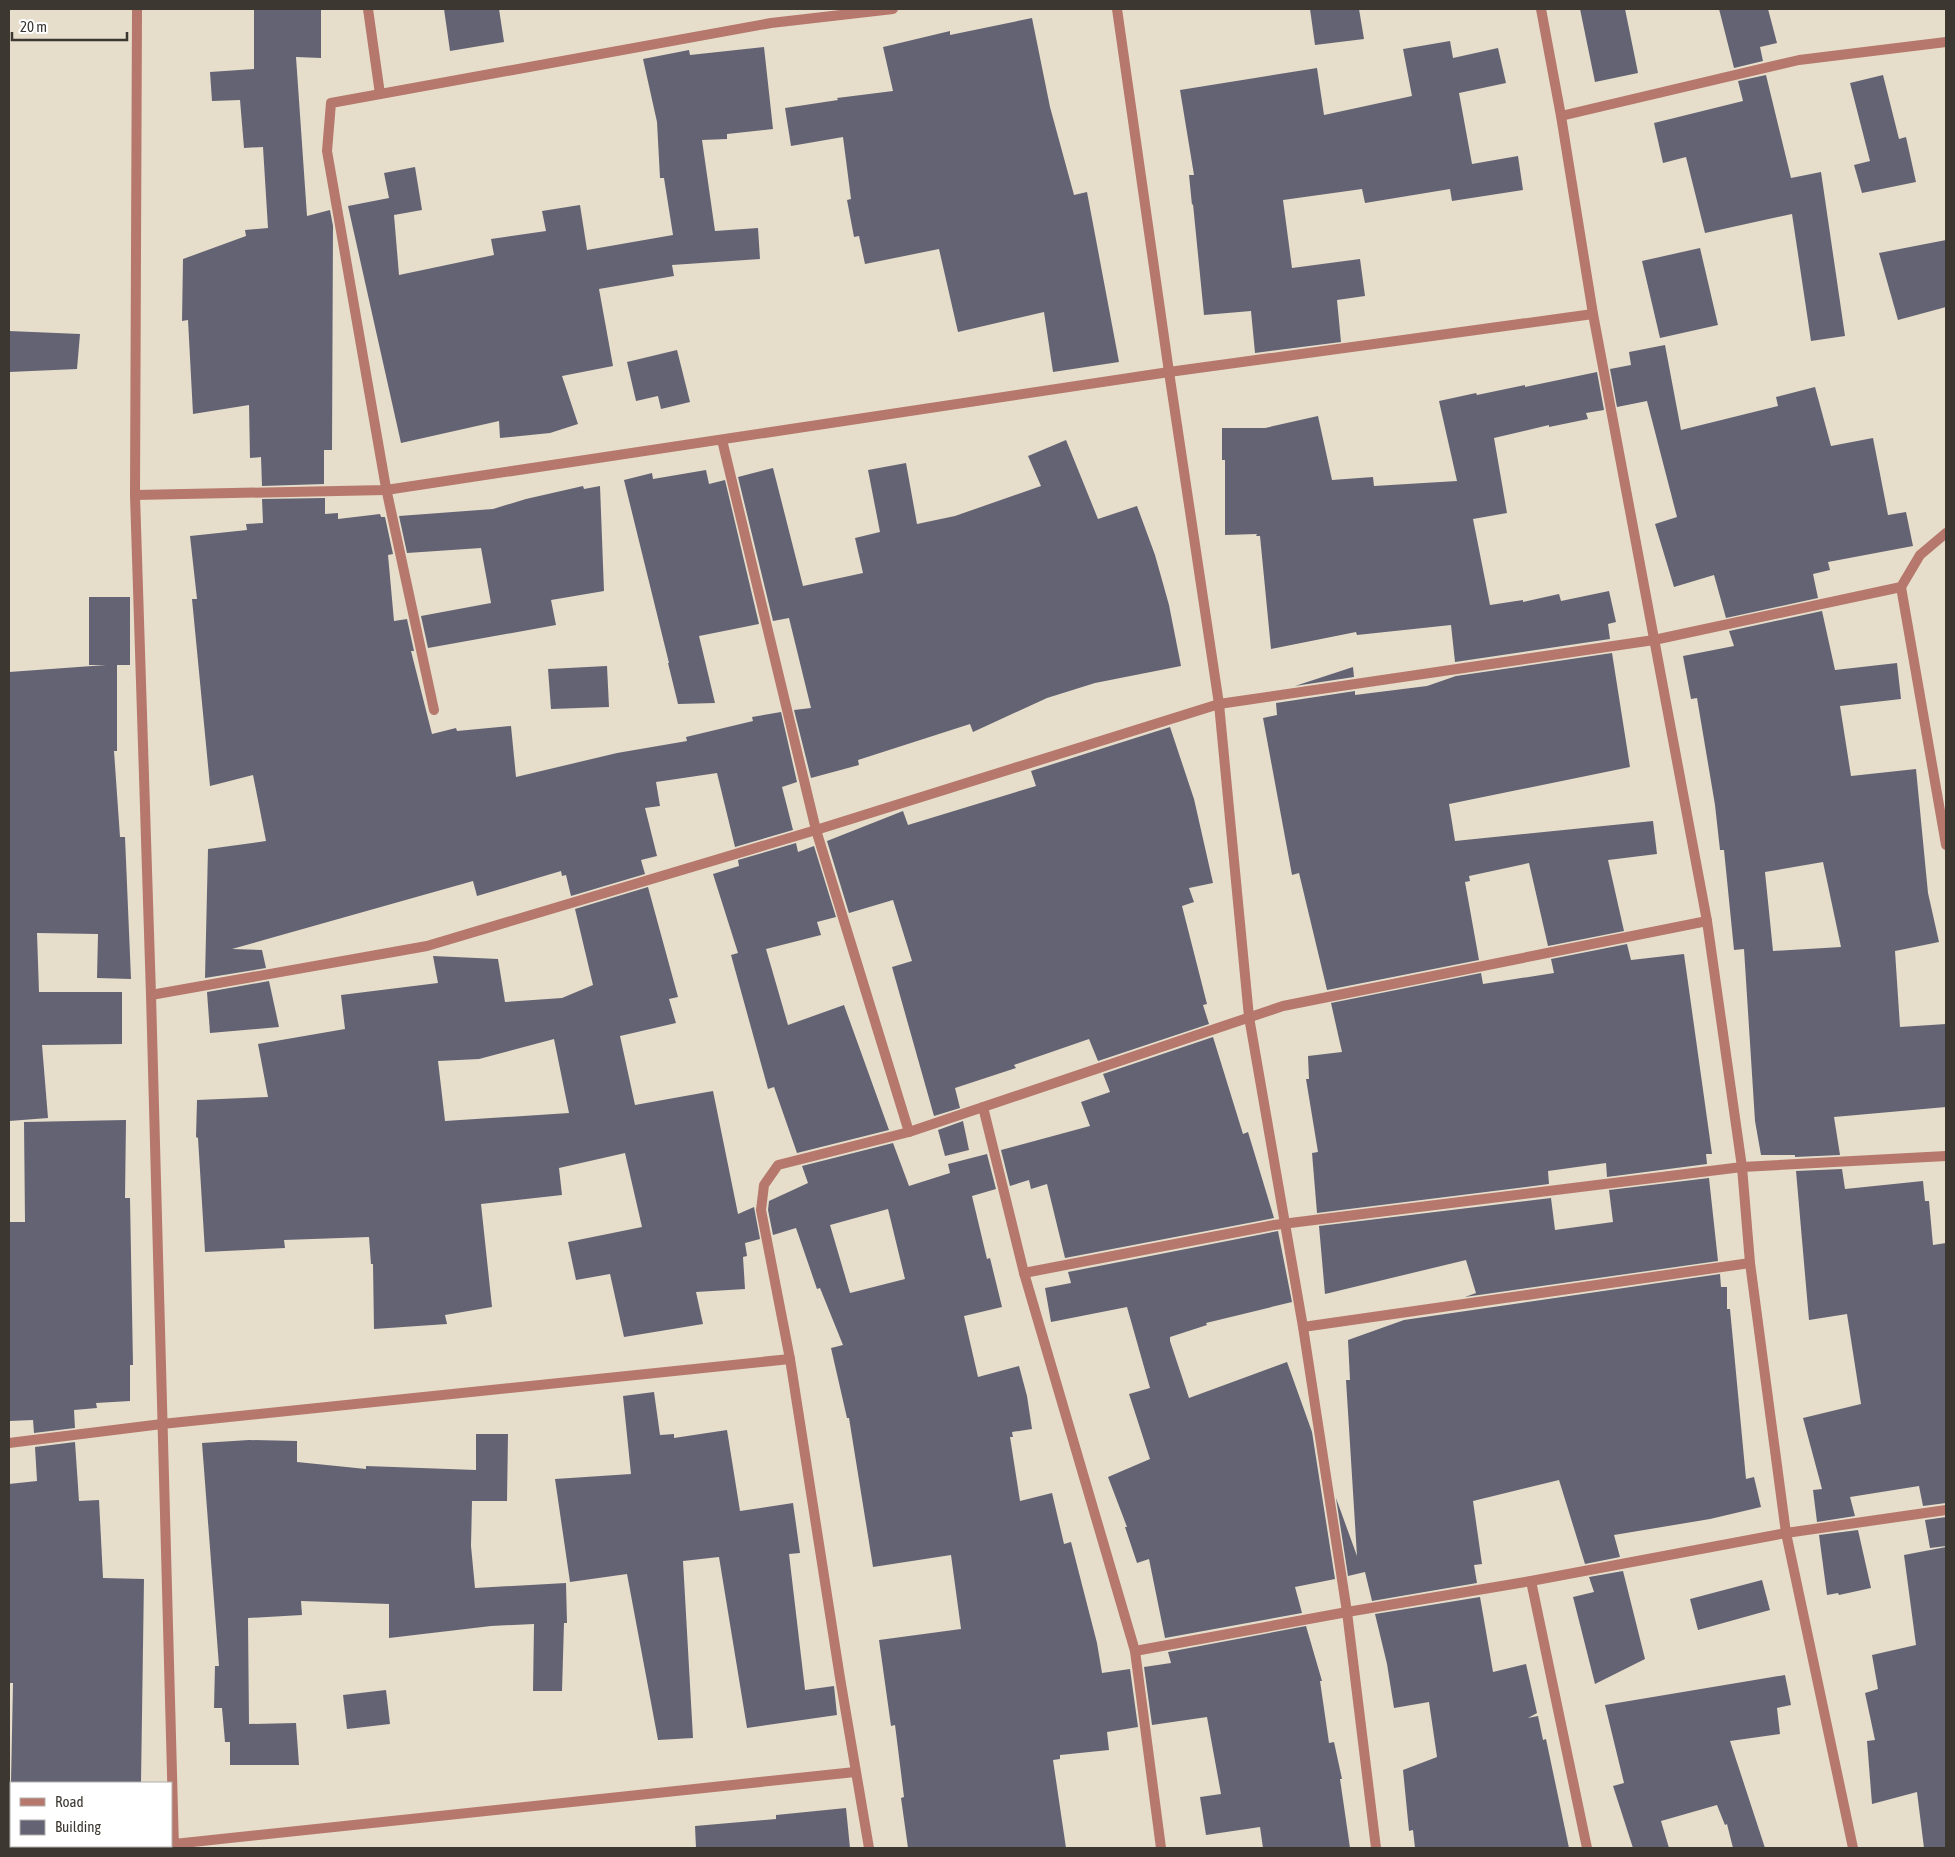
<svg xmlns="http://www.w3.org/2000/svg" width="1955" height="1857" viewBox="0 0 1955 1857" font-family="'Asap Condensed',sans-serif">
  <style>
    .building { fill: #646374; fill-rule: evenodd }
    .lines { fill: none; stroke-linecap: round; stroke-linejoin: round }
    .minor { stroke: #b6786c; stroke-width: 10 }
  </style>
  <rect width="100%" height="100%" fill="#e6decb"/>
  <g class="building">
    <polygon points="254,9 321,9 321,58 296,57 307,216 330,210 333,226 332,450 324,450 324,484 262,486 261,457 250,458 249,405 193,414 188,320 182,321 183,259 246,236 245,230 268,228 263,147 244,148 240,100 212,101 210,72 254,69"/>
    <polygon points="444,9 499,9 504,42 450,51"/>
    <polygon points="1310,9 1359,9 1364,39 1315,45"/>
    <polygon points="1580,9 1625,9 1638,73 1595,82"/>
    <polygon points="1719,9 1768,9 1777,43 1760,47 1763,61 1734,68"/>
    <polygon points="1032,18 1050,107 1074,195 1087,192 1119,362 1053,372 1044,312 958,332 939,249 865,264 859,236 854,237 847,200 851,199 843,137 791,146 785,108 838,100 837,98 893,91 883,47 950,31 950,35"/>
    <polygon points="1450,41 1453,58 1498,48 1506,83 1459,93 1472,164 1518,156 1523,190 1452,201 1450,189 1365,203 1362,189 1283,200 1292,268 1360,259 1365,296 1337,300 1341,342 1255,353 1251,311 1204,315 1193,204 1192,205 1189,175 1194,175 1180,90 1317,68 1324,115 1412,96 1403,49"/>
    <polygon points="764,47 773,129 727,134 727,139 702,140 715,231 758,228 760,259 672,265 674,276 599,289 613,366 562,376 578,424 550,433 500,438 499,421 401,443 348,206 389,198 384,173 415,167 422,210 394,215 399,275 494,255 491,239 546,231 542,211 580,205 587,250 673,235 664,178 660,178 657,122 643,59 689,50 690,55"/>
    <polygon points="1766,75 1791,178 1821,172 1845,336 1811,341 1792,214 1705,233 1686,157 1663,163 1654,123 1743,101 1738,81"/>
    <polygon points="1883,75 1899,139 1906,137 1916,182 1862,193 1854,165 1870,161 1850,83"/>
    <polygon points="1946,240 1946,307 1898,320 1879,253"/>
    <polygon points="1700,248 1718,325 1660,338 1642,261"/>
    <polygon points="9,331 80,334 77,369 9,372"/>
    <polygon points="1665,345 1681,430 1778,406 1776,397 1815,387 1831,446 1873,438 1888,515 1906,512 1913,546 1828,562 1830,570 1813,574 1818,598 1726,618 1714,575 1674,587 1655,524 1677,517 1647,401 1617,407 1610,369 1631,365 1629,352"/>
    <polygon points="677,350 690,402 661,409 658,396 636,401 627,362"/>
    <polygon points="1597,372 1604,410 1586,413 1588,419 1549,427 1549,425 1494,438 1507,513 1473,519 1490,605 1523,600 1523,602 1559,594 1561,601 1609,591 1616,622 1608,624 1610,639 1455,662 1451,625 1357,635 1356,632 1271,649 1260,536 1256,536 1257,534 1225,535 1225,460 1222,460 1222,428 1265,428 1318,416 1332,480 1373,477 1374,486 1457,481 1439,401 1476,393 1477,395 1525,385 1525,387"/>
    <polygon points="1066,440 1098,519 1137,506 1155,555 1169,605 1181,666 1095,683 1047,698 973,732 970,724 858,760 859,765 811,778 794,710 811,708 789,618 773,621 738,477 773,468 803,586 863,573 855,538 880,532 868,470 906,463 917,524 955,516 1041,486 1028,456"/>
    <polygon points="706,470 709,484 725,480 759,624 699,636 715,703 678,704 668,663 669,663 624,480 652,473 653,479"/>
    <polygon points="583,486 584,489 600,486 604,591 551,600 556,625 428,648 421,616 491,603 481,548 407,553 399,516 493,509 526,499"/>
    <polygon points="325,498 325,514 338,513 338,519 380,514 381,517 385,517 393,554 388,555 394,621 407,619 414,651 411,651 432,734 456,728 457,731 511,726 516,777 617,753 687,741 686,737 753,721 752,717 781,712 797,782 782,787 793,830 735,847 717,773 656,782 660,806 645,808 657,856 641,860 645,874 571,896 566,875 562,876 561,871 477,896 473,881 232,949 262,950 266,968 205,978 208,849 266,841 253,775 210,786 192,599 197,599 190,536 247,530 246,524 263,523 262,499"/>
    <polygon points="89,597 130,597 130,665 117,665 117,751 114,751 120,837 125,837 131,979 97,978 98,934 37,933 39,992 122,992 122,1044 42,1045 48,1118 9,1121 9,672 106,665 89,665"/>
    <path d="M1822,611L1835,670L1897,663L1901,699L1840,706L1851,776L1916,769L1928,893L1939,942L1895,951L1900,1027L1946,1024V1107L1834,1117L1840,1155L1795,1157V1155H1761L1755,1121L1744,949L1734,950L1724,850H1720L1715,805L1697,698L1691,699L1683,656L1734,646L1729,631ZM1823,862L1841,947L1773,951L1765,872Z"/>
    <polygon points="1612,653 1630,767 1449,804 1455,841 1653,821 1657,854 1608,860 1624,931 1548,946 1529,863 1469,876 1470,881 1465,882 1479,960 1327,990 1299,873 1292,875 1263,718 1277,715 1276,703 1355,691 1355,695 1427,686 1456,676"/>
    <polygon points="607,666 609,707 551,709 548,669"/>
    <polygon points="1353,667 1354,677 1295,686"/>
    <polygon points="1170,727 1194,799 1213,883 1189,888 1194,902 1182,906 1207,1004 1203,1005 1209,1024 1098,1061 1089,1039 1014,1065 1016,1068 955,1088 960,1108 934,1116 892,967 912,961 893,900 849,913 827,841 903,811 908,825 1036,786 1031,771"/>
    <polygon points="796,843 798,852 814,846 836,917 817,922 821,935 766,949 788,1025 844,1005 889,1130 797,1153 774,1087 768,1089 731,955 738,953 713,874 739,866 738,860"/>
    <path d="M648,887L678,997L669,999L676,1023L620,1036L635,1105L713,1091L738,1214L754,1207L760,1239L745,1243L747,1256L743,1257L745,1289L696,1292L703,1324L624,1337L610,1274L576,1280L568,1242L642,1227L625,1153L559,1168L562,1195L481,1204L492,1307L445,1315L447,1324L374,1329L373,1264H371L369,1237L284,1240L285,1248L205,1252L198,1138L196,1137L197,1100L268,1097L258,1044L345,1029L341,995L438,983L433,956L498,959L505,1002L562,998L593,985L575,909ZM554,1039L569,1113L445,1121L438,1061L479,1059Z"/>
    <polygon points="1627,944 1631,960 1684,954 1712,1154 1706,1154 1707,1164 1607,1177 1606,1163 1548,1171 1549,1184 1317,1213 1312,1153 1318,1152 1306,1079 1309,1079 1308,1056 1342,1052 1331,1003 1481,973 1483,984 1554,973 1551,959"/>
    <polygon points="269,981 279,1027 210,1033 207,992"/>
    <polygon points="1213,1037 1243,1134 1248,1132 1274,1218 1065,1258 1047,1184 1031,1189 1029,1180 1010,1186 1001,1150 1090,1126 1081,1102 1110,1092 1103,1074"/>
    <polygon points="126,1120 125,1198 130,1198 133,1365 130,1365 130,1401 96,1403 97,1408 74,1410 75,1428 34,1433 33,1420 9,1421 9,1222 25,1222 24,1122"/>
    <polygon points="963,1121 969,1150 945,1156 938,1130"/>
    <path d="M893,1143L909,1186L950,1173L948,1164L987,1154L996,1189L972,1196L987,1259L990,1258L1002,1307L964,1316L978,1377L1019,1366L1027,1396L1032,1429L1012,1432L1013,1437H1010L1020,1501L1052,1493L1064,1544L1071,1542L1097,1643L1102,1673L1130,1669L1138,1727L1107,1732L1109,1750L1060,1755V1759L1053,1760L1066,1848H908L901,1798L904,1797L895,1725L891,1726L879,1640L961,1629L951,1555L873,1567L849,1418H847L831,1348L843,1345L820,1288L817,1289L796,1228L773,1235L768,1210L769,1201L808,1183L802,1166ZM888,1209L905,1279L850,1293L830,1225Z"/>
    <polygon points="1842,1169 1845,1189 1923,1181 1925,1201 1929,1201 1933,1245 1946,1243 1946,1503 1923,1506 1919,1486 1850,1497 1855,1516 1817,1522 1813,1490 1822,1489 1803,1418 1861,1404 1847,1314 1809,1320 1796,1171"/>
    <polygon points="1709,1178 1718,1261 1465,1297 1476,1293 1466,1260 1325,1294 1319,1226 1551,1198 1555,1230 1613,1222 1609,1190"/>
    <polygon points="1278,1231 1292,1302 1206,1323 1207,1325 1170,1337 1170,1341 1189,1398 1287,1362 1312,1432 1335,1579 1295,1587 1302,1613 1165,1638 1149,1559 1137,1563 1125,1527 1127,1527 1108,1477 1150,1459 1129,1394 1150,1388 1127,1307 1051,1322 1045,1288 1071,1283 1068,1272"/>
    <polygon points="1720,1274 1721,1287 1727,1287 1727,1309 1730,1309 1746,1479 1754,1477 1761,1507 1710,1519 1614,1535 1620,1557 1585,1564 1559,1480 1473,1501 1482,1564 1474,1565 1477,1583 1372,1601 1365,1572 1348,1576 1336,1498 1357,1556 1346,1380 1350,1380 1348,1340 1404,1320"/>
    <polygon points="654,1392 660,1435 674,1434 674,1438 727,1430 740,1511 793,1503 800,1553 789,1554 805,1690 834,1686 837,1715 747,1728 719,1557 683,1561 693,1738 658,1740 627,1574 570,1582 555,1479 631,1474 623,1396"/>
    <polygon points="476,1434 508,1434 507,1501 472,1501 471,1546 475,1588 566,1583 567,1623 564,1623 562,1691 533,1691 534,1624 491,1626 389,1638 389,1604 301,1601 302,1615 248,1618 249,1724 296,1723 299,1765 230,1765 230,1742 225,1742 222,1708 214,1708 215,1666 219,1666 202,1443 249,1440 297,1441 297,1462 366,1469 366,1466 476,1470"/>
    <polygon points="75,1442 79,1501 99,1500 103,1578 144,1579 141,1783 11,1783 13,1683 9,1683 9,1484 37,1481 35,1447"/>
    <polygon points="1946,1517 1946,1546 1930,1548 1925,1520"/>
    <polygon points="1858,1530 1871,1588 1839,1595 1838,1593 1827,1595 1819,1535"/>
    <polygon points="1946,1547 1946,1848 1924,1848 1917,1792 1872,1804 1867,1741 1875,1740 1865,1693 1878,1689 1872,1655 1916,1645 1904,1555"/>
    <polygon points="1623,1571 1645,1659 1595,1684 1573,1597 1594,1592 1589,1577"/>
    <polygon points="1762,1580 1770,1610 1698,1630 1690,1599"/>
    <polygon points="1480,1597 1493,1672 1526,1664 1537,1713 1528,1718 1538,1716 1543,1740 1546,1739 1569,1848 1415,1848 1413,1830 1409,1831 1403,1770 1437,1757 1429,1702 1394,1708 1387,1664 1375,1614"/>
    <polygon points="1306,1626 1322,1681 1320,1681 1329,1743 1334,1742 1342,1779 1340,1779 1350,1848 1263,1848 1260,1827 1206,1835 1200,1797 1221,1794 1207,1717 1152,1725 1144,1667 1171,1663 1168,1652"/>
    <polygon points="1785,1675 1791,1705 1777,1708 1780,1734 1730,1741 1765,1848 1733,1848 1727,1824 1725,1825 1717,1805 1661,1821 1669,1848 1633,1848 1613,1786 1624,1783 1605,1705"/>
    <polygon points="386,1690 390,1724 347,1729 343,1695"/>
    <polygon points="846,1808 850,1848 696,1848 695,1826 776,1819 776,1815"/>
  </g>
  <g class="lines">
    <g class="minor">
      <polyline points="137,9 135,495 151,995 174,1848"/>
      <polyline points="368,9 380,94"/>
      <polyline points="1117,9 1169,372 1219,704 1249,1017 1303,1327 1347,1612 1376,1848"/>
      <polyline points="1541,9 1561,116 1593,314 1707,921 1742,1167 1750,1263 1786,1533 1853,1848"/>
      <polyline points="1561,116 1799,60 1946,42"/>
      <polyline points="722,440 816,830 909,1132"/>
      <polyline points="135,495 386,490 1169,372 1593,314"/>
      <polyline points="1901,587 1946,845"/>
      <polyline points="434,710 386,488 327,151 331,103 771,23 893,9"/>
      <polyline points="151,995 427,946 816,830 1219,704 1654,640 1901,587 1920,555 1946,533"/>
      <polyline points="983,1107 1024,1273 1135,1651 1161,1848"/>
      <polyline points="1024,1273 1274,1225 1742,1167 1946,1156"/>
      <polyline points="1303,1327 1750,1263"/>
      <polyline points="9,1443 162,1424 790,1359"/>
      <polyline points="1531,1581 1587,1848"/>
      <polyline points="1135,1651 1347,1612 1531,1581 1786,1533 1946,1510"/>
      <polyline points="174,1844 855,1772"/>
      <polyline points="869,1848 840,1678 790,1359 761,1210 764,1185 778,1165 909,1132 1283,1006 1707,921"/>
    </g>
  </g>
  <rect width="1955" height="1857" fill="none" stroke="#3c3831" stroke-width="20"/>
  <rect x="10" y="1782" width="162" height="65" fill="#ffffff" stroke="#b1afad"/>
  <rect x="20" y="1798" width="25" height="8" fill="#b6786c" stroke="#b1afad"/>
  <text x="55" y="1807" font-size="15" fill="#3c3831">Road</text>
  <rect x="20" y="1820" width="25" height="15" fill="#646374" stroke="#b1afad"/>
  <text x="55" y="1832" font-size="15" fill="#3c3831">Building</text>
  <path d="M12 32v8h115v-8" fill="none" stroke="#3c3831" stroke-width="2.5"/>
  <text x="20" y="32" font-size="15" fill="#3c3831" stroke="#ffffff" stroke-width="4" paint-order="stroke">20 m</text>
</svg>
